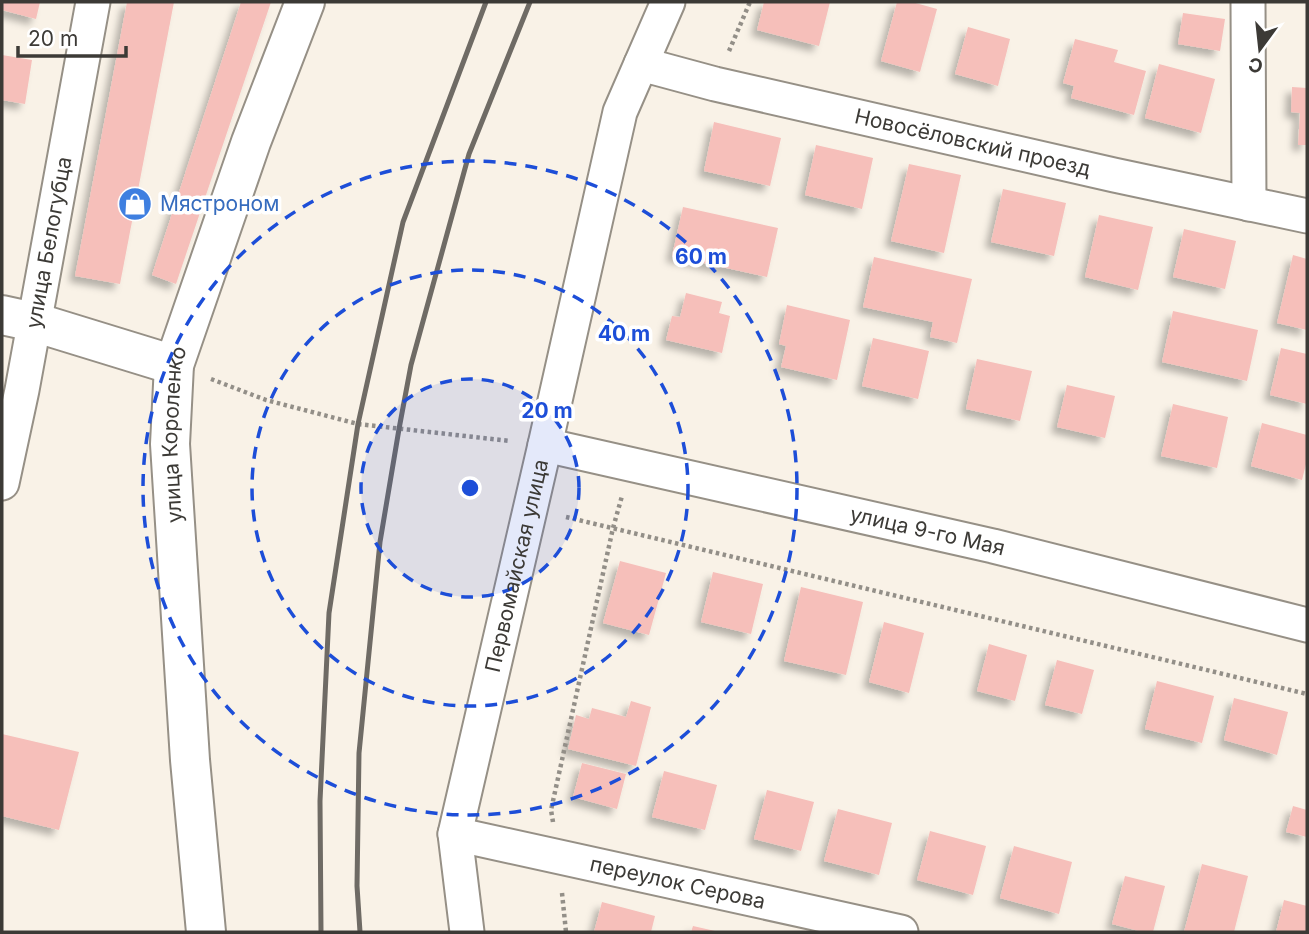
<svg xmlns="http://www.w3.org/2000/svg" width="1309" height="934" viewBox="0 0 1309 934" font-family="Inter,sans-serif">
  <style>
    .building { fill: #f6bfba; filter: url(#shadow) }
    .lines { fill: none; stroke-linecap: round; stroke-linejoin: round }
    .minor-casing { stroke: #969086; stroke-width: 37 }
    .tertiary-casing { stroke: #969086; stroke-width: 42 }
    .path { stroke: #938f88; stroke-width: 4.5; stroke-dasharray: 3.5 3.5; stroke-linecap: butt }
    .minor { stroke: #fff; stroke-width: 33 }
    .tertiary { stroke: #fff; stroke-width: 38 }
    .rail { stroke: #6f6b65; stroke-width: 5 }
    .ring { fill: none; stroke: #1d4ed8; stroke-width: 3.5; stroke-dasharray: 12 9 }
    .labels { text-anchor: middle; stroke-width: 7; stroke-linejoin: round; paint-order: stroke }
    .street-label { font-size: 21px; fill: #3c3a36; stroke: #fff }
    .shop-label { font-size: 21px; fill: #366cbe; stroke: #fff; text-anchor: start }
    .centre { fill: #1d4ed8; stroke: #fff; stroke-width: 3.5 }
    .ring-label { font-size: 21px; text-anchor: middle; font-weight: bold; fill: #1d4ed8; stroke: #fff; stroke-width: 7; stroke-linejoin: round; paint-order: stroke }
  </style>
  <defs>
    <filter id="shadow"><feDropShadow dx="-6" dy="6" stdDeviation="3.5" flood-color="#0004"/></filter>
  </defs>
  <rect width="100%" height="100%" fill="#f9f2e7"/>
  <g class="building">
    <polygon points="2,2 40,2 36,19 2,10"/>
    <polygon points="127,2 174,2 120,284 75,276"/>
    <polygon points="241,2 271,2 176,284 152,275"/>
    <polygon points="764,2 830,2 819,46 757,30"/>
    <polygon points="897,2 912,2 937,9 920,72 881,61"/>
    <polygon points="1183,13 1225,19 1220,51 1178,44"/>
    <polygon points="968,27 1010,39 998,86 955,74"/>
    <polygon points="1075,39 1118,50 1114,62 1146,71 1134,115 1071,98 1074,86 1063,83"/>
    <polygon points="2,55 32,60 25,104 2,100"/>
    <polygon points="1159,64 1215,79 1201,133 1145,118"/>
    <polygon points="1292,87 1307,88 1307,145 1298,145 1300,113 1291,112"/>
    <polygon points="714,122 781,138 770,186 704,171"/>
    <polygon points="816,145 873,158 862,209 805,195"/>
    <polygon points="909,164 961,175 944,253 891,241"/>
    <polygon points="1003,189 1066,203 1054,256 991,242"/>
    <polygon points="683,207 778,228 767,277 672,256"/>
    <polygon points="1099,215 1153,227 1138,290 1085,277"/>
    <polygon points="1184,229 1236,241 1225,289 1173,277"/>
    <polygon points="1293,255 1307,259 1307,330 1277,323"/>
    <polygon points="874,257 972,279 957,343 930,337 933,322 863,307"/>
    <polygon points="686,293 722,302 719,313 730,316 722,353 666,340 672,316 680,317"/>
    <polygon points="787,305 850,320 837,380 781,367 786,346 779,344"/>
    <polygon points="1173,311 1258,330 1247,381 1162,362"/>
    <polygon points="873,338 929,351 918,399 862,386"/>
    <polygon points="1281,348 1307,354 1307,404 1270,395"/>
    <polygon points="977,359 1032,371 1020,421 966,409"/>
    <polygon points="1067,385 1115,396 1105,438 1057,427"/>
    <polygon points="1173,404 1228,417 1217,468 1161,456"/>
    <polygon points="1262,423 1307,435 1307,460 1302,480 1251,466"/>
    <polygon points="620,561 666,573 649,635 603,623"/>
    <polygon points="713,572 763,584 751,634 701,622"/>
    <polygon points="801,587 863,602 846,675 784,661"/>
    <polygon points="884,622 924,633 909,693 869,682"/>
    <polygon points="989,644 1027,655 1015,701 977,691"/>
    <polygon points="1057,660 1094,670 1082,714 1045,705"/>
    <polygon points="1157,681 1214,696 1202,743 1145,729"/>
    <polygon points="1234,698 1288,712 1277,755 1224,740"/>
    <polygon points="631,701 651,707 636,766 568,749 576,715 589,719 592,708 626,717"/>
    <polygon points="2,734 79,752 59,830 2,816"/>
    <polygon points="582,763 626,774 617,809 573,797"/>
    <polygon points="664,771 717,785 705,830 652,817"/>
    <polygon points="767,790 814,802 801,851 754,839"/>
    <polygon points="1293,806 1307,810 1307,837 1286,832"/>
    <polygon points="838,809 892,823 879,875 824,861"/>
    <polygon points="930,831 986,846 973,895 917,880"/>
    <polygon points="1014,846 1072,862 1059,914 1000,898"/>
    <polygon points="1202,864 1248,876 1234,932 1184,932"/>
    <polygon points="1125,876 1165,886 1153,932 1143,932 1112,924"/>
    <polygon points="1284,900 1307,906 1307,932 1276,932"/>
    <polygon points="602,902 655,916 651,932 594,932"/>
    <polygon points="693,926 715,931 715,932 691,932"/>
  </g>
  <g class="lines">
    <g class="minor-casing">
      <g id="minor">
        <polyline points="1248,2 1249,204"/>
        <path id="s1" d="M641,64L715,84L1114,175L1307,216"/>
        <path id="s2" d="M545,445L993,546L1307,625"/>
        <path id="s3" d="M2,483L22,390L93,2"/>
        <path id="s4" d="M455,834L901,932"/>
        <path id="s5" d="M467,932L455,834L545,445L620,112L668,2"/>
      </g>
    </g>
    <g class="tertiary-casing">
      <g id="tertiary">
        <polyline points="2,315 34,322 174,365"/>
        <path id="s6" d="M206,932L190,760L170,444L174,365L251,142L305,2"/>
      </g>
    </g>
    <g class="path">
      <polyline points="729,51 750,2"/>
      <polyline points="211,379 266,400 358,424 510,441"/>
      <polyline points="566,517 1307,694"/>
      <polyline points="553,822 551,810 613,528 622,496"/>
      <polyline points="562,893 566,932"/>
    </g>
    <use href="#minor" class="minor"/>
    <use href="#tertiary" class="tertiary"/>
    <g class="rail">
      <polyline points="321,932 320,801 329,613 358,424 403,222 486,2"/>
      <polyline points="360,932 357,886 359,753 380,542 399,429 411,365 469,154 530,2"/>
    </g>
  </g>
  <circle cx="470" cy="488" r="109" fill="#1d4ed8" fill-opacity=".12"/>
  <g class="ring">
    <circle cx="470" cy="488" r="109"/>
    <circle cx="470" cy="488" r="218"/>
    <circle cx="470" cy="488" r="327"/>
  </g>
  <defs>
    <g id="shop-disc" transform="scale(1.75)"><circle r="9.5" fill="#3f7fe0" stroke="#fff"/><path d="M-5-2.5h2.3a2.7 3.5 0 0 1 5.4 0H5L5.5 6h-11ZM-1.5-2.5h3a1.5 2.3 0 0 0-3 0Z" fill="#fff"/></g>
  </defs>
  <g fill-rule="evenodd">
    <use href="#shop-disc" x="135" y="204"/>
  </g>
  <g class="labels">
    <g class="street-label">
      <text dy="7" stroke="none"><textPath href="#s1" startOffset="341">Новосёловский проезд</textPath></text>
      <text dy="7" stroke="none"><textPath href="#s3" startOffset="245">улица Белогубца</textPath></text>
      <text dy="7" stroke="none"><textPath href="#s6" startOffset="499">улица Короленко</textPath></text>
      <text dy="7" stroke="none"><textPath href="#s2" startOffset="392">улица 9-го Мая</textPath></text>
      <text dy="7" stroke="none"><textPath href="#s5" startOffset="374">Первомайская улица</textPath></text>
      <text dy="7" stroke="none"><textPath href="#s4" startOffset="228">переулок Серова</textPath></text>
    </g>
    <g class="shop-label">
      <text x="160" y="211">Мястроном</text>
    </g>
  </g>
  <circle cx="470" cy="488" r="10" class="centre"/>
  <g class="ring-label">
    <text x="701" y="264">60 m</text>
    <text x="624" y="341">40 m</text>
    <text x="547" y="418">20 m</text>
  </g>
  <rect width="1309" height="934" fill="none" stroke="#3c3a36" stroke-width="7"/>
  <g transform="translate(1260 49) rotate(195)" stroke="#ffffff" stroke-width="5" paint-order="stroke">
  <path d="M0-5L12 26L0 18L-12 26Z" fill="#3c3a36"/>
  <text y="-10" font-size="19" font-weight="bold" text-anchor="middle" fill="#3c3a36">С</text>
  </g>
  <path d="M18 46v10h108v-10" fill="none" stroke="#3c3a36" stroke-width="3.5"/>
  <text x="28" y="46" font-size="21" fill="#3c3a36" stroke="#ffffff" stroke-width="5" paint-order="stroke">20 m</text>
</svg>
